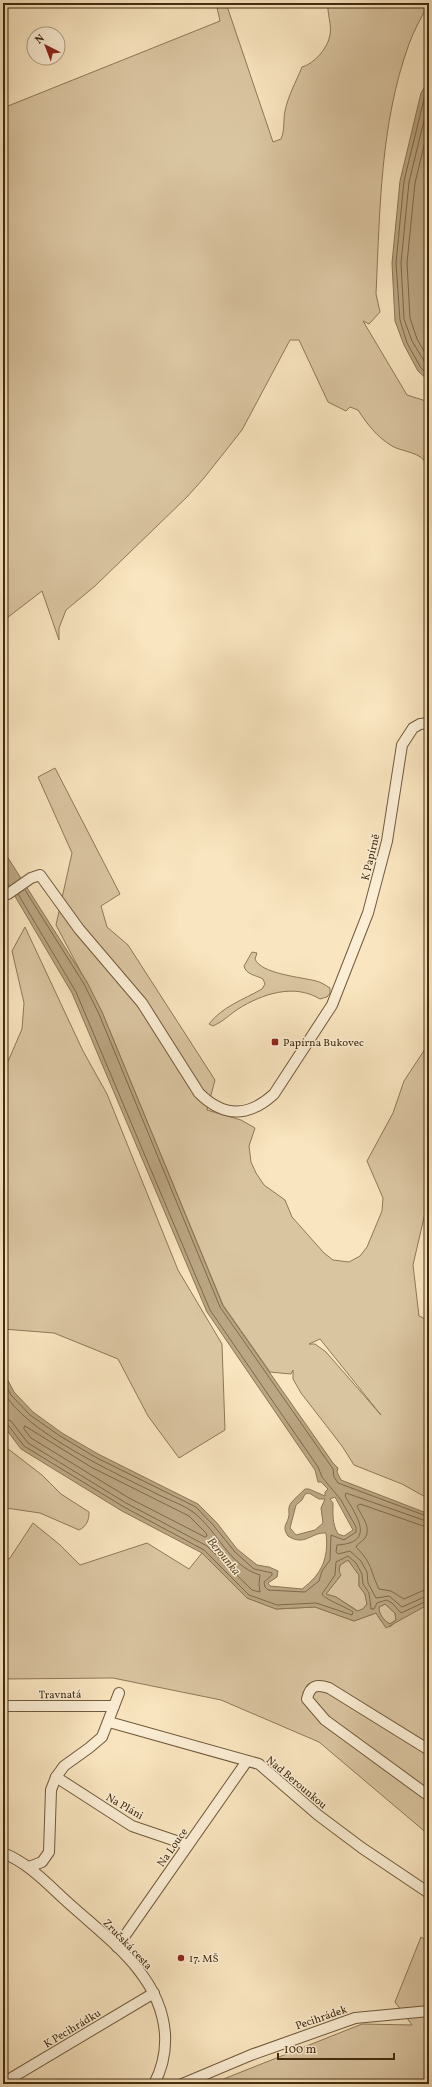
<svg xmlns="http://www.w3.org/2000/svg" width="432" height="2087" viewBox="0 0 432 2087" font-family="Vollkorn,serif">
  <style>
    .green { fill: #dac5a1; stroke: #8e7858; fill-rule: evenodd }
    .water { fill: #bba683; stroke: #8b7554; fill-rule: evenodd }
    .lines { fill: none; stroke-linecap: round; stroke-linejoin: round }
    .shore { stroke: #7f6848; stroke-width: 1 }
    .minor-casing { stroke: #705a3a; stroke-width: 12 }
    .minor { stroke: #fbeed5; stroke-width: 10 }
    .poi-dot { fill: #8f2418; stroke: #fbeed5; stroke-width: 1.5 }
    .labels { text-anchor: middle; stroke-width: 3; stroke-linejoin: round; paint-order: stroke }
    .street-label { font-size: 11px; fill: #432b0e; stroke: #fbeed5 }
    .poi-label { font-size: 11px; fill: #432b0e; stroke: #fbeed5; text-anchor: start }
    .water-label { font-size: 12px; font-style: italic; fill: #675031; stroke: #fbeed5 }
  </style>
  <rect width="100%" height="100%" fill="#f9e5bf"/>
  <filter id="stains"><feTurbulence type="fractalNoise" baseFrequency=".005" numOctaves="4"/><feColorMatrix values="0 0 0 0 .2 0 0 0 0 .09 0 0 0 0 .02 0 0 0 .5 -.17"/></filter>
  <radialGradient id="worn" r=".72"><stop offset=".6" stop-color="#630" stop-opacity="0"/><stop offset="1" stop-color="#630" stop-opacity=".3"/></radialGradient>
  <g class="green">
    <path d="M216,3H225L228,9L273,142L281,139C285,130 283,121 285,111C288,96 296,82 302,67C314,64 328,48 330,35C332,25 327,14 328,3H429C422,16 414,30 409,44C380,124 380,210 376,294L380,312L369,324L363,321L407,395L429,402V494H425C422,480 430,474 426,464C422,452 402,452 392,446C377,437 367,424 358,410L350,407L346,411L328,402L299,340H290L242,430L204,478L187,497L95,586L66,610L59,628V640L42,591L3,621V108L220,21Z"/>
    <path d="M55,768L120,894L101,906L107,927L128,945L215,1080L207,1110L241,1120L255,1128L249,1146L251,1162L256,1173L264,1185L285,1200L292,1217L324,1253L333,1260L349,1262L360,1256L367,1247L382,1211L383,1198L367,1161L393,1113L404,1081L429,1043V1115L425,1153V1213L413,1265L419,1316L429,1321V1499L402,1484L354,1465L342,1446L301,1393L293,1379V1370L291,1374L270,1372L223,1305L102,1012L56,925L72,853L38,777ZM320,1339L381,1415L326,1352L315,1344H309Z"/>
    <polygon points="25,927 83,1051 107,1094 178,1270 222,1344 225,1430 179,1458 148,1416 118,1359 54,1333 3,1329 3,1073 22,1029 24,1003 12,951"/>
    <path d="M252,952L257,953L255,959C261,974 301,977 316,981C321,982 325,985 330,988V993L327,997L320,999C294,983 262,994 238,1009C230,1014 223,1022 213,1026L209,1024C223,1006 243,1000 262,989L265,984L263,979C256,975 246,975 244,966Z"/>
    <path d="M3,1445L42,1475L61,1494L89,1512C89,1520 87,1526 79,1530L40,1513L6,1508L3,1510Z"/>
    <polygon points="33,1523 59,1544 80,1565 147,1543 189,1569 202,1553 247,1598 276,1609 315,1607 354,1621 376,1613 381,1621 390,1627 401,1617 429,1604 429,1835 319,1742 221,1700 113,1678 3,1679 3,1561 10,1558"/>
    <polygon points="348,1560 359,1575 359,1586 365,1594 367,1604 363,1609 358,1611 336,1597 326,1594 340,1576 339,1571 340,1565"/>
    <path d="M385,1604L395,1613L396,1620L390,1624C384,1621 378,1613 379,1607Z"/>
    <polygon points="421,1937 429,1942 429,2084 211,2084 362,2024 412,2025 395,2002"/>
  </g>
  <g class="water">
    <polygon points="429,79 429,381 418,371 404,345 395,321 392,263 400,181 421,93"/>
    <path d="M3,850L87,982L102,1012L223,1306L333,1463L338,1468L337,1472L341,1480L429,1514V1604L386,1628L376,1613L354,1621L315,1607L276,1609L247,1598L202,1553L122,1511L21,1449L3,1425V1371L14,1392L33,1412L62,1433L98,1454L198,1504L217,1523L237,1549L257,1565L269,1567L278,1571L277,1577L268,1583L270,1586L302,1589C322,1574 329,1558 326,1533C311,1532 305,1547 288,1536C281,1526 288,1524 289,1515C289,1511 288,1507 291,1503C294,1499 301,1493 305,1489H309L325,1496V1492L328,1489L321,1482H318L315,1470L207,1312L72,993L3,876ZM309,1493L319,1499H325L321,1508L323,1523L315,1530L296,1535L290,1528L296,1505L302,1500L305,1494ZM335,1497L353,1530L344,1536L338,1534C332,1523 333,1515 333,1503L330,1499ZM348,1560L359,1575V1586L365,1594L367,1604L363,1609L357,1611L336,1597L326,1594L341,1575L339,1571L340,1565ZM385,1604L395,1613L396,1620L390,1624C384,1621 378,1613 379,1607Z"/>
  </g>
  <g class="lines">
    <g class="shore">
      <polyline points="429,88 425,95 404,181 396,263 400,320 407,343 421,368 429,376"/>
      <polyline points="429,100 409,182 401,263 404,319 412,341 429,369"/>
      <polyline points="429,125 415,183 407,263 410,318 417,339 429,360"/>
      <polyline points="25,890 84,984 99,1014 220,1307 333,1469 334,1477 338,1483 429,1517"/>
      <polyline points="3,1380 11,1395 30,1415 60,1436 97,1458 196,1507 214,1526 235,1552 254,1569 272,1573 272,1575 264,1582 265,1587 268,1590 305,1592 319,1581 322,1571 330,1560 331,1535 344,1540 356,1532 356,1527 341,1500 322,1477 318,1467 210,1310 76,992 18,894"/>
      <path d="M3,1391C25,1433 118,1474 161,1496C171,1501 184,1505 193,1512C218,1531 229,1566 260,1575L259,1584L260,1592L252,1590L207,1546L126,1503L28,1443L11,1421L3,1418"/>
      <path d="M3,1423L8,1425L24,1446L124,1507L204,1550L249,1595L277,1605L316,1603L352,1615L353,1612C346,1607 324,1599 322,1594L335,1575L336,1562L348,1556L356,1563L362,1574L363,1584L369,1593L371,1609H374L377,1603L386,1600L392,1603L401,1613L429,1600"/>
      <polygon points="25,1426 91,1467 189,1516 206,1533 207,1536 205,1537 129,1498 31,1438 24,1429"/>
      <path d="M429,1522L346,1493L345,1496C357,1516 376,1543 337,1545L336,1552L338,1554L350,1551L361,1561L367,1572L368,1583L376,1598L389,1596L402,1607L429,1595"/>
      <path d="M429,1528L360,1504L357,1506C361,1516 372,1527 365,1538C362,1542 358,1543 356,1547C373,1564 370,1571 379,1589L391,1591L404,1599L422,1591L429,1589"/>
    </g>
    <g class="minor-casing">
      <g id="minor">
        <path d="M8,894L31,878L40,875L79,929L142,1003L199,1093C224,1118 249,1117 274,1094L332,1005L368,913L387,841L402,745L413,728L420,724L429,723"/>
        <polyline points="5,1706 114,1706"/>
        <polyline points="109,1722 259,1764 318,1815 362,1848 429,1893"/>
        <path d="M429,1750L329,1688C317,1684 310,1685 307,1699L325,1720L429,1796"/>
        <polyline points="56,1777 132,1826 188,1845"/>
        <path d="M3,1853C31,1864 50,1887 73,1907C112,1942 161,1977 165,2034C166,2051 162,2069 154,2084"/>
        <polyline points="29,1867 42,1862 49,1852 51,1790 56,1777 64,1766 89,1748 102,1737 119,1693"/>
        <polyline points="117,1947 247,1761"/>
        <polyline points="3,2083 154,1993"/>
        <polyline points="182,2084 251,2055 355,2018 429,2011"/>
      </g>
    </g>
    <use href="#minor" class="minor"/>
  </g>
  <g class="poi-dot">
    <rect x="271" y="1038" width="8" height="8" rx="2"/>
    <circle cx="181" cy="1958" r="4"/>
  </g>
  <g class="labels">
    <g class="street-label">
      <text transform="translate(370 857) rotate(-76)" y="4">K Papírně</text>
      <text transform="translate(60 1694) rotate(-1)" y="4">Travnatá</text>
      <text transform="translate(297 1782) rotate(40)" y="4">Nad Berounkou</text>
      <text transform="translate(125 1806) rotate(30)" y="4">Na Pláni</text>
      <text transform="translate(172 1847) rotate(-55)" y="4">Na Louce</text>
      <text transform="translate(128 1944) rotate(46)" y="4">Zručská cesta</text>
      <text transform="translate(321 2017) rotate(-19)" y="4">Pecihrádek</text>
      <text transform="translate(72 2028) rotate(-31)" y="4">K Pecihrádku</text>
    </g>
    <g class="poi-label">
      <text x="283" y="1046">Papírna Bukovec</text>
      <text x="189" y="1962">17. MŠ</text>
    </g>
    <g class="water-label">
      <text transform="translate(224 1556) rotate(51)" y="4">Berounka</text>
    </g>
  </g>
  <rect width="432" height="2087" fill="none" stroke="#f9e5bf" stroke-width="16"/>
  <rect x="4" y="4" width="424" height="2079" fill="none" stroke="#432b0e" stroke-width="2"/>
  <rect x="8" y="8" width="416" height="2071" fill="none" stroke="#432b0e"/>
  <g transform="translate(46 46) rotate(318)"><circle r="19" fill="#fbeed5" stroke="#b1a085"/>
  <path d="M0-3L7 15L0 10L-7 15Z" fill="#8f2418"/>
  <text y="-6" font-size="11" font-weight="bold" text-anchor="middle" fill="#432b0e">N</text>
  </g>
  <path d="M278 2053v6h116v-6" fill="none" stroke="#432b0e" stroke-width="2"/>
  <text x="284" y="2053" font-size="12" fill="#432b0e" stroke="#fbeed5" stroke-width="3" paint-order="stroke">100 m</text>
  <rect width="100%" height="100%" filter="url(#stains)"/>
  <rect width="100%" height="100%" fill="url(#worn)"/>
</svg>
